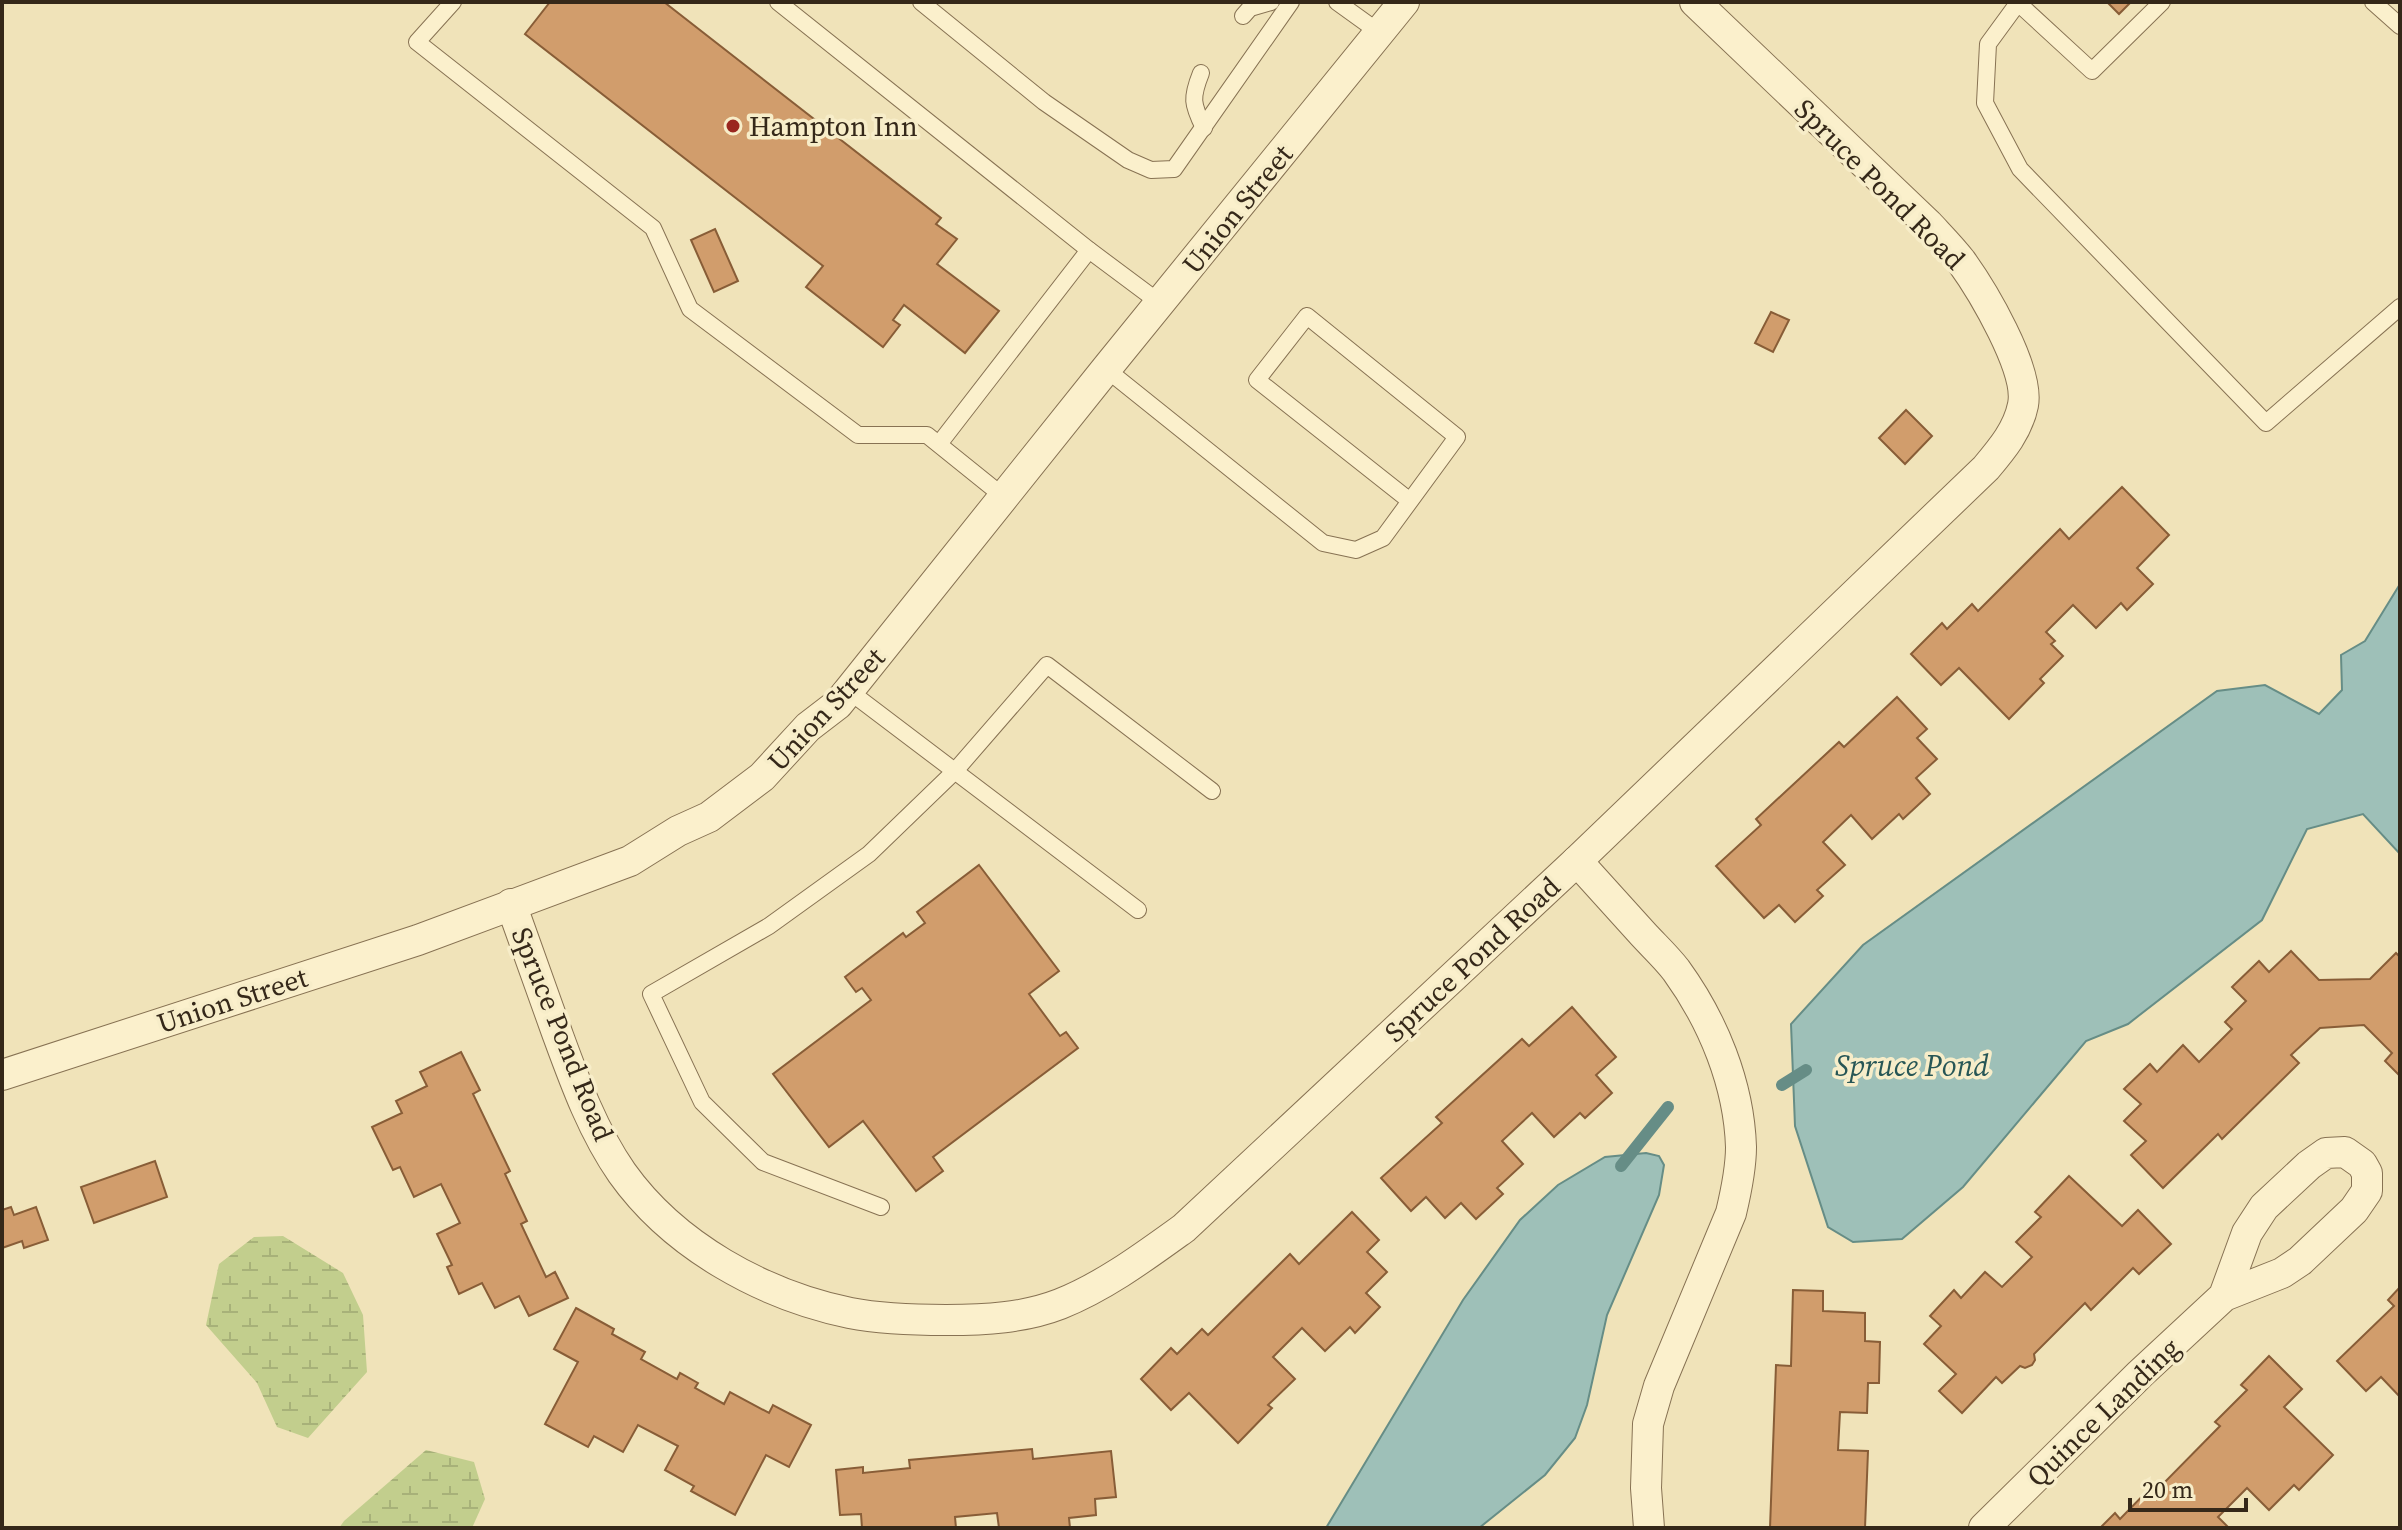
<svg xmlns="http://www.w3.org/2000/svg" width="2402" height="1530" viewBox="0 0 2402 1530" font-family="'Source Serif 4',serif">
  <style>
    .wetland { fill: url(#wetland-marsh) }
    .water { fill: #9ec0b8; stroke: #668d86; stroke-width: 2 }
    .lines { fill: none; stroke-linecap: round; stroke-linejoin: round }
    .stream { stroke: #668d86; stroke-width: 12 }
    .building { fill: #d19d6c; stroke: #885d37; stroke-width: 2 }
    .lane-casing { stroke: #877253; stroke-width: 18 }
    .street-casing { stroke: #877253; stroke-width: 32 }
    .lane { stroke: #fbf0cc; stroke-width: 16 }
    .street { stroke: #fbf0cc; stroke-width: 30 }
    .poi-dot { fill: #9a271f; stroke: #f7edc9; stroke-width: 3 }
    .labels { text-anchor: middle; stroke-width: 7; stroke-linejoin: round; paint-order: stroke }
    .poi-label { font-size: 28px; fill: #352819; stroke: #f7edc9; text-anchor: start }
    .street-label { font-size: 28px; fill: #352819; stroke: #f7edc9 }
    .water-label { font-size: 30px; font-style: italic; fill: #275656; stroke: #f7edc9 }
  </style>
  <defs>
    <pattern id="wetland-marsh" width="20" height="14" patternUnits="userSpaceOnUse" patternTransform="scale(2)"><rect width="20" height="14" fill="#c2ce8d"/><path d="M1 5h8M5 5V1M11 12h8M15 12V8" fill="none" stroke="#a7b179"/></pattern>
  </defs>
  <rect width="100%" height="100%" fill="#f0e3b9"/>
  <g class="wetland">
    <polygon points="283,1236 343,1273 363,1315 367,1372 308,1438 277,1427 257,1383 206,1325 219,1264 254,1237"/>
    <polygon points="426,1450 474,1462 485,1499 472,1528 339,1528 344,1521"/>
  </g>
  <g class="water">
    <polygon points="2400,584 2400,854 2363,814 2307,829 2262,920 2128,1024 2086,1041 1963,1187 1902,1239 1853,1242 1828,1227 1795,1126 1791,1024 1863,945 2217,691 2265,685 2319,714 2342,690 2341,655 2365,641"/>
    <polygon points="1646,1153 1659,1156 1664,1165 1659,1195 1607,1315 1587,1405 1575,1438 1545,1475 1479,1528 1326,1528 1463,1300 1520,1220 1558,1185 1605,1157"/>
  </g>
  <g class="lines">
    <g class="stream">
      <polyline points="1782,1085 1806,1070"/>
      <polyline points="1621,1166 1668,1107"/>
    </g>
  </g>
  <g class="building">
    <polygon points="550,2 664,2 941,218 936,224 957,239 937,264 999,311 965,353 904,305 893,320 900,325 883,347 806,287 823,266 525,34"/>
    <polygon points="2107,2 2131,2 2119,14"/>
    <polygon points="715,229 738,281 714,292 691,240"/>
    <polygon points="1771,312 1789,320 1773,352 1755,343"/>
    <polygon points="1906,410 1932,436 1905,464 1879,438"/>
    <polygon points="2122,487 2169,535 2137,568 2153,584 2127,610 2121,603 2096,628 2073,605 2046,632 2055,641 2051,644 2063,656 2040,679 2044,683 2009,719 1959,668 1941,685 1911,654 1942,623 1947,629 1972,604 1978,611 2060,529 2069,539"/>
    <polygon points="1897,697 1927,729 1917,738 1937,759 1916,778 1930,794 1903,819 1899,814 1872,839 1851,815 1823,842 1845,865 1817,890 1823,896 1795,922 1779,905 1764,918 1716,866 1761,825 1756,819 1839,742 1844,747"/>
    <polygon points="979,865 1059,971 1029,994 1060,1036 1066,1032 1078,1048 933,1157 943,1171 916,1191 863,1121 829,1147 773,1074 871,1000 862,988 856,992 845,977 903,933 906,937 925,923 917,912"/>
    <polygon points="2291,951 2319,980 2370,979 2396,953 2400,957 2400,1076 2385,1061 2392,1053 2364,1025 2320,1028 2291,1055 2299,1063 2222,1139 2218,1134 2163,1188 2131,1155 2146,1141 2124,1121 2141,1104 2124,1089 2150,1064 2157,1072 2183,1045 2199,1062 2232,1029 2225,1022 2246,1001 2232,987 2259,961 2269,972"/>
    <polygon points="1572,1007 1616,1057 1596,1075 1612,1093 1585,1118 1580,1113 1554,1137 1532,1113 1502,1141 1523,1164 1497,1188 1503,1194 1476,1219 1461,1203 1445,1218 1426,1197 1411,1211 1381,1178 1442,1123 1436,1117 1522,1039 1529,1046"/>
    <polygon points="461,1052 480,1090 473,1094 510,1171 505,1174 527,1221 521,1224 546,1277 555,1272 568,1298 529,1316 519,1296 495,1308 482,1283 459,1294 447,1267 452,1265 437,1234 460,1223 441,1184 414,1197 400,1167 393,1170 372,1127 402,1113 396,1101 427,1086 420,1072"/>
    <polygon points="155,1161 167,1197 94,1223 81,1187"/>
    <polygon points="2069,1176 2122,1226 2138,1210 2171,1244 2139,1274 2133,1268 2091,1310 2085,1303 2034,1354 2035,1360 2032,1365 2025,1368 2020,1366 2002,1383 1996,1377 1962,1413 1939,1391 1956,1374 1924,1344 1941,1326 1930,1316 1954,1290 1961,1298 1985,1272 2002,1287 2032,1257 2016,1242 2041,1217 2035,1212"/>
    <polygon points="11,1207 14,1215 36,1207 48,1240 24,1248 22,1241 2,1248 2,1210"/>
    <polygon points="1352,1212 1379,1240 1367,1252 1387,1272 1366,1293 1380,1307 1355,1333 1350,1327 1325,1351 1302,1328 1273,1357 1295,1379 1268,1405 1272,1408 1238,1443 1189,1393 1171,1410 1141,1379 1171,1348 1177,1354 1202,1329 1208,1335 1290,1254 1299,1264"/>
    <polygon points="2400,1287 2400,1397 2381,1377 2366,1391 2337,1361 2394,1306 2388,1300"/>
    <polygon points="1793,1290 1823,1291 1823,1311 1865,1313 1865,1341 1880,1342 1879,1383 1868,1383 1867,1413 1840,1412 1838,1450 1868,1451 1865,1528 1770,1528 1776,1365 1791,1366"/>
    <polygon points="576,1308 614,1329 612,1334 645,1352 641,1359 677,1379 680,1373 698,1383 695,1388 724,1404 730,1392 769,1413 773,1405 811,1425 789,1467 766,1455 735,1515 691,1491 694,1486 665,1470 678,1446 638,1425 623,1452 594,1436 588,1447 545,1424 578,1362 554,1349"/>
    <polygon points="2269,1356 2302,1389 2284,1407 2333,1455 2299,1490 2294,1485 2269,1510 2247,1488 2218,1517 2229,1528 2100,1528 2115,1513 2120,1519 2156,1482 2161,1486 2220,1426 2215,1422 2247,1390 2241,1385"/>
    <polygon points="1032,1449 1033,1459 1111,1451 1116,1497 1095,1499 1096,1515 1069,1518 1070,1528 999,1528 997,1513 955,1517 956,1528 862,1528 861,1514 840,1515 836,1470 863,1467 863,1473 910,1468 909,1460"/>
  </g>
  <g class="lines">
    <g class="lane-casing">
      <g id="lane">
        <polyline points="453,2 417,42 653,228 690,309 858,435 927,435 1004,497"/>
        <polyline points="778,2 1089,250 1160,303"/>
        <polyline points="921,2 1044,102 1128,160 1151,170 1174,169 1291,2"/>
        <polyline points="1337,2 1380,33"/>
        <polyline points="2017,2 2092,71 2162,2"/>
        <polyline points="2373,2 2400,26"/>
        <polyline points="2018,3 1988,44 1985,103 2020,169 2266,423 2400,307"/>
        <polyline points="1243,16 1250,8 1271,2"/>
        <path d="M1201,73C1191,98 1192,104 1204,128"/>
        <polyline points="1106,369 1323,543 1356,550 1383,538 1457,437 1307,316 1257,380 1410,501"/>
        <polyline points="939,444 1089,250"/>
        <polyline points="849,691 1138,910"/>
        <polyline points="881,1207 763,1162 702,1102 651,994 769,926 869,854 955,771 1047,665 1212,791"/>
      </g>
    </g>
    <g class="street-casing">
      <g id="street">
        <path d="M1577,861C1599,885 1621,910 1643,934C1654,946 1666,957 1676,970C1713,1021 1739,1084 1741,1147C1741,1169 1736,1192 1731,1213L1659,1386L1648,1424L1646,1488L1649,1528"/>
        <path d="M511,904C526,946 541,988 556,1030C574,1079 592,1130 622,1173C674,1246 763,1295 850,1313C881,1319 915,1320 946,1320C985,1320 1024,1318 1060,1304C1105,1286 1145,1256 1184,1228L1577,861L1986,468C2002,449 2018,430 2023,405C2030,370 1982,290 1961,261C1951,248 1939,236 1928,224L1695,2"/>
        <polyline points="2,1075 418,940 630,861 678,831 709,817 762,777 808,727 838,704 1106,369 1404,2"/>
        <polyline points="1984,1528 2140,1374 2224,1296 2282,1273 2300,1261 2354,1210 2367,1191 2367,1173 2362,1164 2345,1152 2326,1153 2309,1165 2264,1207 2247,1233 2224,1296"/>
      </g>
    </g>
    <use href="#lane" class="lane"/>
    <use href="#street" class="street"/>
  </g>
  <circle class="poi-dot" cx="733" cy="126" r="8"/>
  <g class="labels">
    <g class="poi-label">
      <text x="749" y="136">Hampton Inn</text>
    </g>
    <g class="street-label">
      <text transform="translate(1880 184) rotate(45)" y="10">Spruce Pond Road</text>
      <text transform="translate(1237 209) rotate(-51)" y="10">Union Street</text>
      <text transform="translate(826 709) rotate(-47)" y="10">Union Street</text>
      <text transform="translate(1472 959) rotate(-43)" y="10">Spruce Pond Road</text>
      <text transform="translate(232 1000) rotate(-18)" y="10">Union Street</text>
      <text transform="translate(563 1034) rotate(68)" y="10">Spruce Pond Road</text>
      <text transform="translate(2103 1412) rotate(-44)" y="10">Quince Landing</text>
    </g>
    <g class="water-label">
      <text x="1912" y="1076">Spruce Pond</text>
    </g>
  </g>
  <rect width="2402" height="1530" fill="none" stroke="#352819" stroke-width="8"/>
  <path d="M2130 1498v12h116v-12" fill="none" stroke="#352819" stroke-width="4"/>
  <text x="2142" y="1498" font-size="24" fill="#352819" stroke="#f7edc9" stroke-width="6" paint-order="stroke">20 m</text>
</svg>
